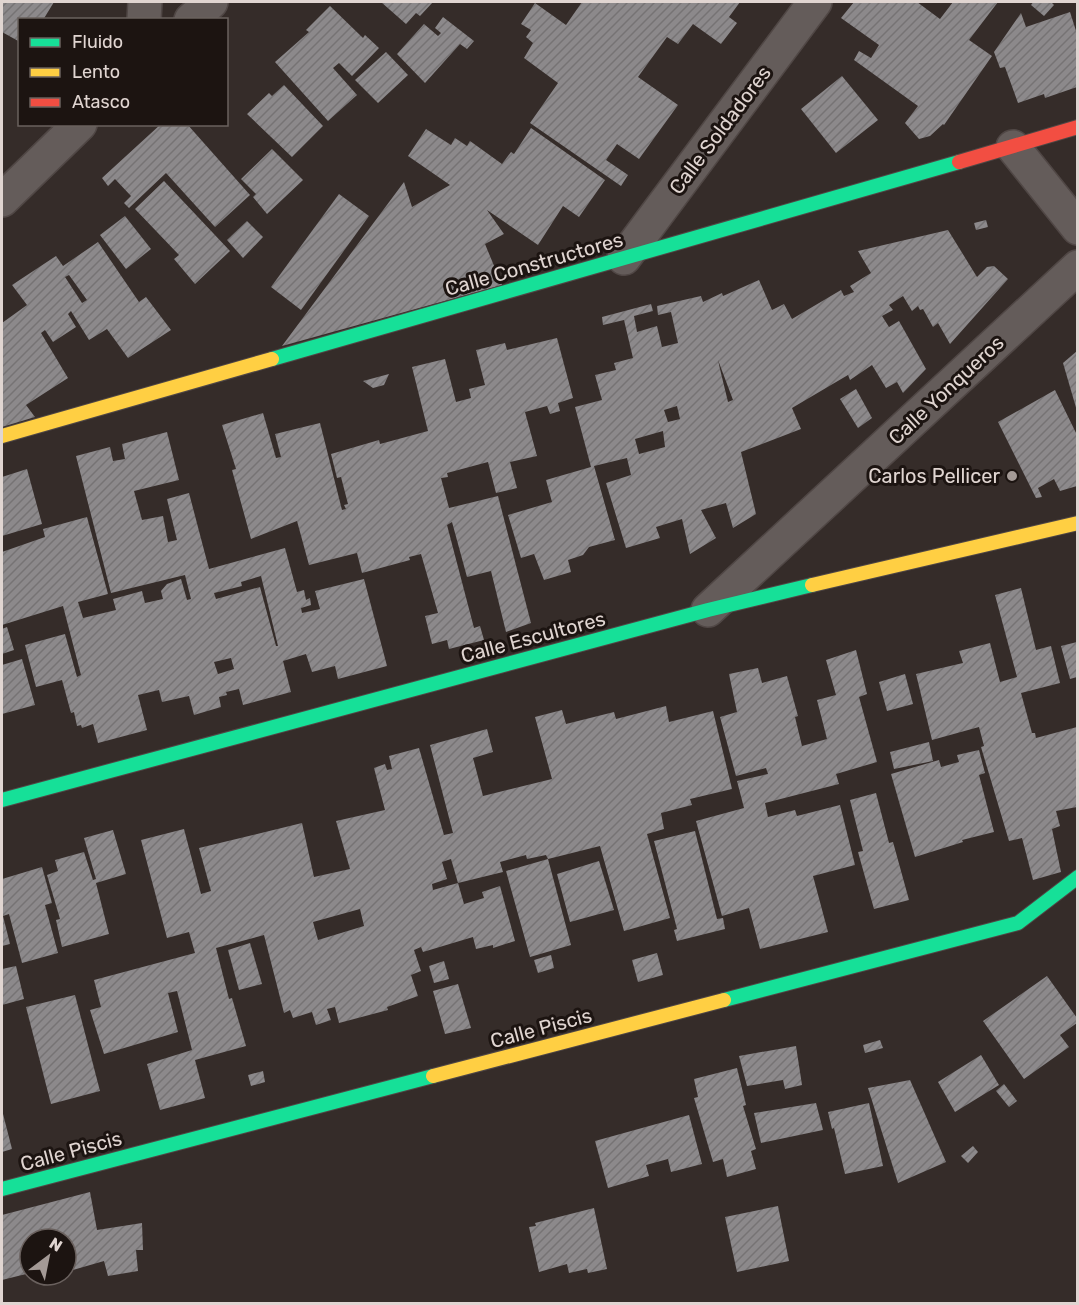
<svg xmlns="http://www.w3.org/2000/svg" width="1079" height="1305" viewBox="0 0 1079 1305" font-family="Rubik,sans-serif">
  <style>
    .building { fill: url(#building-hatch); fill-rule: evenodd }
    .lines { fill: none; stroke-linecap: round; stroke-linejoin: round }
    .street-casing { stroke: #504745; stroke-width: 36 }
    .fast-casing { stroke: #504745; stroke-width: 16 }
    .slow-casing { stroke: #504745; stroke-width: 16 }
    .jam-casing { stroke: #504745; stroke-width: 16 }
    .street { stroke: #645c5a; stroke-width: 33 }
    .fast { stroke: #16e098; stroke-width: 14 }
    .slow { stroke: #ffcf43; stroke-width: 14 }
    .jam { stroke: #f24e42; stroke-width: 14 }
    .poi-dot { fill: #a49a96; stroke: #1c1411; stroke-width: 2 }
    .labels { text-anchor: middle; stroke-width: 6; stroke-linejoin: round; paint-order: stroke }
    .street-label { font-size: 20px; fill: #e0d5d1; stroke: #1c1411 }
    .poi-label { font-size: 20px; fill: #e0d5d1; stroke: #1c1411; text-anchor: end }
  </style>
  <defs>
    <pattern id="building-hatch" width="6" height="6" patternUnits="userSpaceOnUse" patternTransform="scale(1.5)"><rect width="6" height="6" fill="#8c898b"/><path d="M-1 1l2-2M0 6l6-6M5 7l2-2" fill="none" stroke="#767374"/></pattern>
  </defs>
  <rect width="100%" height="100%" fill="#352c29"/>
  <g class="building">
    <polygon points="2,2 54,2 43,20 20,20 20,42 2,32"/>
    <polygon points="381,2 433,2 420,16 416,13 406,24"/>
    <polygon points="582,2 740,2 729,17 737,23 721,44 693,24 678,44 667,37 638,77 678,105 639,159 617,144 606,160 628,175 621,186 530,123 558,83 524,58 533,43 526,37 531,30 521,24 535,3 566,25"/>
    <polygon points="854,2 917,2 940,19 953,2 998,2 969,40 992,56 944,125 943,124 930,136 919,139 905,123 918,106 854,60 859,51 871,58 879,45 841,18"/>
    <polygon points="1033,2 1051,2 1054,5 1044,16 1031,5"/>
    <polygon points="330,6 363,38 365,35 379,48 352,76 339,63 333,68 357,95 328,121 275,62 309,32 306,30"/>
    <polygon points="1070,12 1077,34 1077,87 1045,98 1044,94 1018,103 1005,67 1000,68 994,52 1021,13 1026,27"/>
    <polygon points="443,17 474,41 467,49 460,44 425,83 397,54 424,24 438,36 441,33 435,28"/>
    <polygon points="386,52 408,75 378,103 355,80"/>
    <polygon points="842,76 878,120 836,153 801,109"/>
    <polygon points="284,85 323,126 292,157 247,114 269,93 272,96"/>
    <polygon points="161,124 187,124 250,195 215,227 166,173 129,208 124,203 131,196 115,179 108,186 102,178"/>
    <polygon points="531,128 605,180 579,217 563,206 538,245 487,210 504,234 485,244 502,285 282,346 404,182 412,207 450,185 408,156 426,129 451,145 455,138 467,146 470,141 502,164 511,152 514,154"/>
    <polygon points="272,149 303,180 267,214 253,197 256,194 241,179"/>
    <polygon points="164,181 230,251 195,284 174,259 179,255 135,209"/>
    <polygon points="339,194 369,216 301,310 271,287"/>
    <polygon points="125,216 151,249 126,269 100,235"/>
    <polygon points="986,220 988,227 976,230 974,223"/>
    <polygon points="247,221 263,237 243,258 227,240"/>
    <path d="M948,230L977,277L987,267L994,266L1008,279L950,344L938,323L933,327L923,309L920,310L918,306L912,311L903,296L889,305L893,310L882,316L889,327L899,321L926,369L903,393L897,382L886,388L872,365L850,380L848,375L792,408L801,429L741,452L756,514L733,528L726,503L701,510L716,538L690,554L682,519L656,527L660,538L626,548L606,483L631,475L627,458L594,466L615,540L589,547L583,555L568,560L571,572L544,580L534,554L521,558L508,515L552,502L546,480L591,467L575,407L602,400L595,375L616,370L614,363L633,358L624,320L603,325L602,317L651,304L653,311L634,316L637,332L657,326L662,347L678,343L671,312L658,315L657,306L701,296L703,302L722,293L723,296L759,280L772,310L784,304L792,319L841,290L844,296L854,292L850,286L871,273L858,251ZM718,360L733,400L728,402L720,369ZM677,406L680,419L668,422L664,410ZM663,431L665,447L639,454L635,439Z"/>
    <path d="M98,242L139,302L146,297L171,330L128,358L107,329L89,340L71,311L68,314L76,327L53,342L45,330L41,333L68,378L26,405L35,417L2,427V323L27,305L12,285L56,256L63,266ZM69,275L87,300L82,303L65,277Z"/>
    <polygon points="557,338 573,398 558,403 560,411 550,414 547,406 525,412 537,456 510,462 517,488 496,493 488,462 447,473 448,477 441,478 449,508 498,496 531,623 506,632 491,571 467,577 452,522 447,525 474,628 480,626 484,640 449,649 447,640 432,644 425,616 438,613 421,554 409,557 410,560 362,573 357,553 309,565 297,521 251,539 232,470 236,469 222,425 263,413 276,458 281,457 275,434 320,423 342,510 346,509 344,505 348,504 341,477 337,478 331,454 379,440 380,444 428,431 412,367 445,359 456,402 471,398 469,389 485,385 476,350 505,343 507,350"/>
    <polygon points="1077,351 1077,411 1063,363"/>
    <polygon points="389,374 384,385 373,388 363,381"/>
    <polygon points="856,389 872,418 858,428 840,399"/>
    <polygon points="1055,390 1077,435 1077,486 1060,491 1054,479 1038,488 1042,497 1036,498 998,422"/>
    <path d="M167,432L179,480L134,491L142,520L163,516L168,542L177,540L167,499L189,493L209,569L285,548L297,592L304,590L306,600L310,598L311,605L301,608L302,613L320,609L315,591L364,579L387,666L338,679L335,666L312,672L306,654L283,661L291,692L243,705L239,689L226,692L227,695L219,697L221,707L194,715L189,696L162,702L159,690L138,695L147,730L98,743L93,724L82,728L81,725L77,726L74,712L71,713L62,680L36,687L25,645L65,634L77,677L81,675L63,606L2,625V552L45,537L43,529L87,517L108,594L78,602L83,618L116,610L113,599L142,591L145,603L163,599L161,591L167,584L181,579L187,600L191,599L185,575L111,593L76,456L110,447L113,461L125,459L122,444ZM261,576L278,646H276L260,587L216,599L214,593L242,586L241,582ZM231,658L234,669L218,674L214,662Z"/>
    <polygon points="27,469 42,524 2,536 2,477"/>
    <polygon points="1021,588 1036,650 1051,646 1060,683 1021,693 1032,733 1035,733 1036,738 1077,727 1077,807 1056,811 1060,826 1052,829 1061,872 1033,880 1022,838 1009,841 981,747 984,746 979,727 932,740 916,674 963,663 959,651 990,643 1000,682 1017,677 995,595"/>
    <polygon points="7,627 14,650 2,654 2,629"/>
    <polygon points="1077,642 1077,677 1070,679 1061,646"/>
    <polygon points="856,650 867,694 859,697 877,762 836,774 839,784 765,803 768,817 795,810 797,816 840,805 855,865 813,876 828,932 760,949 749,908 722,916 696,821 744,808 737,781 768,774 766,768 736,776 720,717 737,712 729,674 758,668 762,683 787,676 798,716 795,717 802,746 827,739 817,700 836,695 826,660"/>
    <polygon points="22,659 35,705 2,714 2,665"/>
    <polygon points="905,674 913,704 887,711 879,682"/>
    <path d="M666,706L669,722L713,711L732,789L690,799L692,805L661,813L664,829L647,834L670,918L624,931L600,846L548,859L571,945L530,957L506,871L548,859L546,855L527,859L526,855L500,862L503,872L458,883L451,859L442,862L447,879L432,884L433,890L458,883L464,904L484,898L482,892L500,886L515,941L493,948V945L476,949L473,937L423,952L421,947L414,950L421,971L411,975L418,996L387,1007L388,1010L339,1023L335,1007L327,1009L331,1020L316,1025L312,1012L293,1018L290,1010L284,1013L264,935L216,948L229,999L232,998L246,1046L195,1060L205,1098L160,1110L147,1064L192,1050L177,991L168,993L178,1032L104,1054L90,1010L101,1007L94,980L195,953L189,932L167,938L141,840L184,829L201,894L211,891L199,848L302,823L314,877L350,869L336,821L385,810L374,768L385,764L387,770L392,769L389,756L419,748L444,835L453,833L430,745L487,729L493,752L473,758L483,796L552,779L535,717L562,710L566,724L614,712L616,719ZM360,909L364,926L318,940L313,922Z"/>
    <polygon points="929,742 933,761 894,769 890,752"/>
    <polygon points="979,750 985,773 979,775 994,832 962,840 963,842 915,857 891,774 939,760 941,767 959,762 957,755"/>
    <polygon points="876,793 889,843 893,842 909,900 874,909 858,852 863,851 850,800"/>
    <polygon points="113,830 126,874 96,883 109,934 62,947 56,920 60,919 47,875 58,871 55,860 84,852 93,880 96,879 84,838"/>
    <polygon points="695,831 717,919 723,918 725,929 677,941 674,930 677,929 654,841"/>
    <polygon points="599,861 614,910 570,922 557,874"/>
    <polygon points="42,867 52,903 45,905 58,953 22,963 9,914 3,916 10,944 2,946 2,879"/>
    <polygon points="250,943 262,984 239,990 228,950"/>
    <polygon points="657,953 663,975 638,982 632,960"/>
    <polygon points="551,955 554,968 538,973 534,960"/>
    <polygon points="444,961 449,979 434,983 429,966"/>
    <polygon points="16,966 24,999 2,1005 2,969"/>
    <polygon points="1047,976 1077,1018 1077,1023 1060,1035 1069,1047 1024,1079 983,1021"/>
    <polygon points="458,984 471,1028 445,1034 433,991"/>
    <polygon points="75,995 100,1091 51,1104 26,1007"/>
    <polygon points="880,1040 883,1048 865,1053 863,1045"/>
    <polygon points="796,1046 802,1085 785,1089 783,1080 747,1086 739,1056"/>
    <polygon points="981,1055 999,1085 955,1112 938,1082"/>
    <polygon points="737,1068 746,1105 743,1106 756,1149 751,1151 756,1169 727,1177 723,1159 713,1162 694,1098 698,1097 694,1079"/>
    <polygon points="263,1071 265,1082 251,1086 248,1075"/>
    <polygon points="910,1080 946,1162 898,1183 868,1088"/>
    <polygon points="1004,1084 1017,1101 1009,1107 996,1091"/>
    <polygon points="816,1103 823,1130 761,1143 754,1113"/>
    <polygon points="869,1103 883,1166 845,1174 834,1128 832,1129 828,1112"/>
    <polygon points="2,1110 12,1149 2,1152"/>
    <polygon points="689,1115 702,1164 671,1172 668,1159 646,1165 649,1176 608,1188 595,1141"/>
    <polygon points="973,1146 978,1152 968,1163 961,1156"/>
    <polygon points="90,1192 97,1230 142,1223 143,1250 136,1250 138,1271 108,1276 104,1261 66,1272 66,1239 30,1239 30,1273 2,1280 2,1215"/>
    <polygon points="778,1206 789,1261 737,1272 725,1217"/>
    <polygon points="594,1208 607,1269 588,1273 587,1269 569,1273 567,1264 539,1272 529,1227 536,1226 535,1223"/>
  </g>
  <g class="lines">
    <g class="street-casing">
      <g id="street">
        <polyline points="144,20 145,2"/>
        <polyline points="191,20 211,2"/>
        <polyline points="1013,147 1078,228"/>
        <polyline points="2,200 80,124"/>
        <polyline points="624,258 815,2"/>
        <polyline points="708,610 1078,267"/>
      </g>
    </g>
    <g class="fast-casing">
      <g id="fast">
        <polyline points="272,359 959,162"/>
        <polyline points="2,800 708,610 812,585"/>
        <polyline points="724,1000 1018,923 1078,877"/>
        <polyline points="2,1189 433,1076"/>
      </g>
    </g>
    <g class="slow-casing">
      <g id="slow">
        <polyline points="2,436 272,359"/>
        <polyline points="812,585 1078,523"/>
        <polyline points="433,1076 724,1000"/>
      </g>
    </g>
    <g class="jam-casing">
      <polyline id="jam" points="959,162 1078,127"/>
    </g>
    <use href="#street" class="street"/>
    <use href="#fast" class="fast"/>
    <use href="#slow" class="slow"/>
    <use href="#jam" class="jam"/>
  </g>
  <circle class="poi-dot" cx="1012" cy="476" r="6"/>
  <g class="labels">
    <g class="street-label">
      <text transform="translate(720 130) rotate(-53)" y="7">Calle Soldadores</text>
      <text transform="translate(534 264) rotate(-16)" y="7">Calle Constructores</text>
      <text transform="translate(946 390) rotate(-43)" y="7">Calle Yonqueros</text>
      <text transform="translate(533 637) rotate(-15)" y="7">Calle Escultores</text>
      <text transform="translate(541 1028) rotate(-15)" y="7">Calle Piscis</text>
      <text transform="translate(71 1151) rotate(-15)" y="7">Calle Piscis</text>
    </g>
    <g class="poi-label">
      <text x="1000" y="483">Carlos Pellicer</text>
    </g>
  </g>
  <rect width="1079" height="1305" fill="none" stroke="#e0d5d1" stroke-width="6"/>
  <rect x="18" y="18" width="210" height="108" fill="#1c1411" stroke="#6a615e" stroke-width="1.5"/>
  <rect x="30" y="38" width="30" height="9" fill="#16e098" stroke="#6a615e" stroke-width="1.5"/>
  <text x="72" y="48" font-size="18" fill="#e0d5d1">Fluido</text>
  <rect x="30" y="68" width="30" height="9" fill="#ffcf43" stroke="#6a615e" stroke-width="1.5"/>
  <text x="72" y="78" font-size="18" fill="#e0d5d1">Lento</text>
  <rect x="30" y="98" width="30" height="9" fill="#f24e42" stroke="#6a615e" stroke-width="1.5"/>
  <text x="72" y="108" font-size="18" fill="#e0d5d1">Atasco</text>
  <g transform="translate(48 1257) rotate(32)"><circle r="28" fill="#1c1411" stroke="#6a615e" stroke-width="1.5"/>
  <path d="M0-4.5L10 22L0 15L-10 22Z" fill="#a49a96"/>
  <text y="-9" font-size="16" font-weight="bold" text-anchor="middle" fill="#e0d5d1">N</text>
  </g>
</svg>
